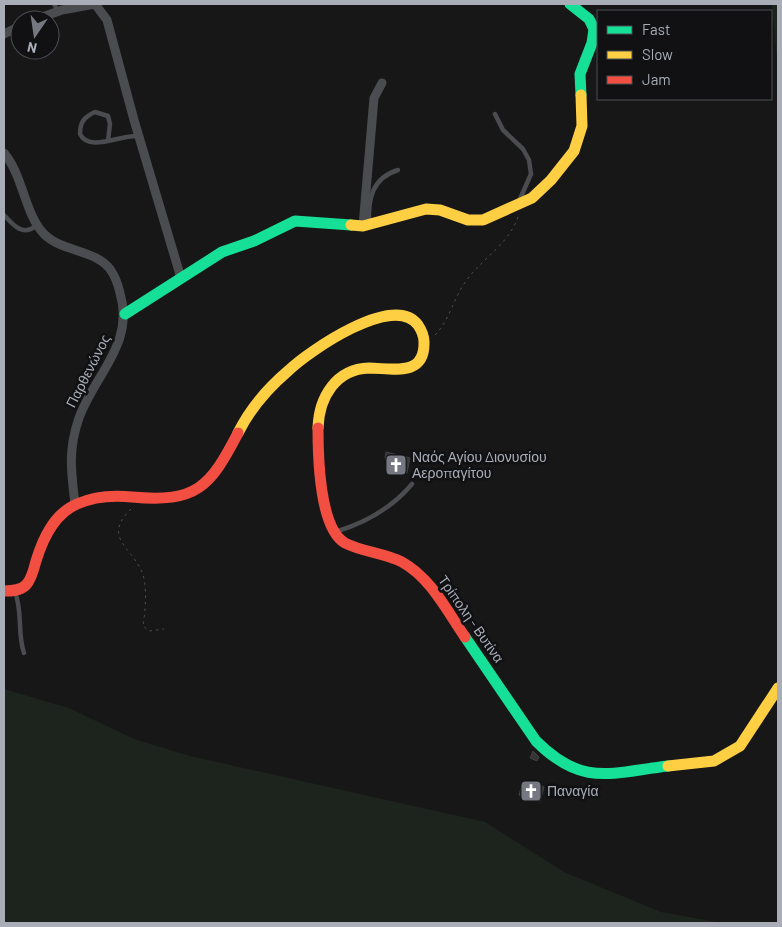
<svg xmlns="http://www.w3.org/2000/svg" width="782" height="927" viewBox="0 0 782 927" font-family="Barlow,sans-serif">
  <style>
    .green { fill: #1d241e }
    .building { fill: #353536; stroke: #3f4043 }
    .lines { fill: none; stroke-linecap: round; stroke-linejoin: round }
    .path { stroke: #4d4e52; stroke-width: 1; stroke-dasharray: 2.5 4; stroke-linecap: butt }
    .lane { stroke: #4b4c50; stroke-width: 4.5 }
    .street { stroke: #4b4c50; stroke-width: 9 }
    .fast { stroke: #16e098; stroke-width: 11 }
    .slow { stroke: #ffcf43; stroke-width: 11 }
    .jam { stroke: #f24e42; stroke-width: 11 }
    .labels { text-anchor: middle; stroke-width: 5; stroke-linejoin: round; paint-order: stroke }
    .street-label { font-size: 14px; fill: #a8adb8; stroke: #111113 }
    .poi-label { font-size: 14px; fill: #a8adb8; stroke: #111113; text-anchor: start }
  </style>
  <rect width="100%" height="100%" fill="#171717"/>
  <g class="green">
    <polygon points="772,4 778,4 778,71"/>
    <polygon points="4,689 69,708 134,739 190,756 485,822 564,872 661,912 722,923 4,923"/>
  </g>
  <g class="building">
    <polygon points="386,452 410,458 407,473 390,468 392,460 385,458"/>
    <polygon points="533,751 539,757 537,761 530,758"/>
    <polygon points="523,781 544,787 540,801 519,795"/>
  </g>
  <g class="lines">
    <g class="path">
      <path d="M435,335C449,321 453,300 464,284C480,259 507,247 518,217"/>
      <path d="M131,509C99,540 138,549 144,579C147,594 145,612 143,626L149,631L164,629"/>
    </g>
    <g class="lane">
      <polyline points="54,4 58,11"/>
      <polyline points="495,114 503,130 523,149 529,160 531,174 520,199"/>
      <path d="M108,141L110,124L108,116L95,112C84,117 80,122 80,134C89,153 122,134 138,136"/>
      <path d="M4,215C14,226 23,237 37,225"/>
      <path d="M369,223C368,199 372,178 398,170"/>
      <path d="M335,532C365,523 392,508 412,484"/>
      <path d="M15,592C23,612 17,633 24,653"/>
    </g>
    <g class="street">
      <polyline points="95,4 107,20 134,120 181,278"/>
      <polyline points="34,20 62,10 95,4"/>
      <polyline points="4,34 20,26"/>
      <path d="M4,153C23,175 25,215 44,234C62,252 94,249 110,269C115,276 118,284 120,293C135,344 95,374 79,418C68,449 71,471 75,504"/>
      <polyline points="363,226 374,98 382,83"/>
    </g>
    <g class="fast">
      <polyline points="570,4 589,19 594,29 592,43 580,74 581,95"/>
      <polyline points="125,314 222,252 254,241 295,221 351,225"/>
      <path d="M465,637L536,741C582,787 610,773 668,766"/>
    </g>
    <g class="slow">
      <polyline points="351,225 363,226 426,209 440,210 468,220 483,220 532,198 551,180 574,151 582,126 581,95"/>
      <path d="M238,433C250,409 268,388 288,371C309,351 394,292 418,325C422,331 424,335 424,342C425,378 391,368 369,368C336,369 319,397 318,428"/>
      <polyline points="668,766 714,761 740,746 778,688"/>
    </g>
    <g class="jam">
      <path d="M318,428C318,455 319,528 345,543C362,552 385,553 402,562C431,578 447,611 465,637"/>
      <path d="M4,591C11,591 20,591 26,585C31,580 34,569 36,561C43,538 54,514 77,504C95,496 113,495 132,497C197,503 210,487 238,433"/>
    </g>
  </g>
  <defs>
    <g id="church-square" transform="scale(1.125)"><rect x="-9" y="-9" width="18" height="18" rx="4" fill="#757880" stroke="#111113"/><path d="M-1.2-6h2.4v3.5h3.3v2.4h-3.3V6h-2.4V-.1h-3.3v-2.4h3.3Z" fill="#fff"/></g>
  </defs>
  <g fill-rule="evenodd">
    <use href="#church-square" x="396" y="465"/>
    <use href="#church-square" x="531" y="791"/>
  </g>
  <g class="labels">
    <g class="street-label">
      <text transform="translate(88 371) rotate(-63)" y="5">Παρθενώνος</text>
      <text transform="translate(471 619) rotate(55)" y="5">Τρίπολη - Βυτίνα</text>
    </g>
    <g class="poi-label">
      <text x="412" y="462">Ναός Αγίου Διονυσίου<tspan x="412" dy="16">Αεροπαγίτου</tspan></text>
      <text x="547" y="796">Παναγία</text>
    </g>
  </g>
  <rect width="782" height="927" fill="none" stroke="#a8adb8" stroke-width="10"/>
  <rect x="597" y="10" width="175" height="90" fill="#111113" stroke="#4d4f55"/>
  <rect x="607" y="26" width="25" height="8" fill="#16e098" stroke="#4d4f55"/>
  <text x="642" y="35" font-size="15" fill="#a8adb8">Fast</text>
  <rect x="607" y="51" width="25" height="8" fill="#ffcf43" stroke="#4d4f55"/>
  <text x="642" y="60" font-size="15" fill="#a8adb8">Slow</text>
  <rect x="607" y="76" width="25" height="8" fill="#f24e42" stroke="#4d4f55"/>
  <text x="642" y="85" font-size="15" fill="#a8adb8">Jam</text>
  <g transform="translate(35 35) rotate(193)"><circle r="24" fill="#111113" stroke="#4d4f55"/>
  <path d="M0-4L9 19L0 12L-9 19Z" fill="#757880"/>
  <text y="-8" font-size="14" font-weight="bold" text-anchor="middle" fill="#a8adb8">N</text>
  </g>
</svg>
